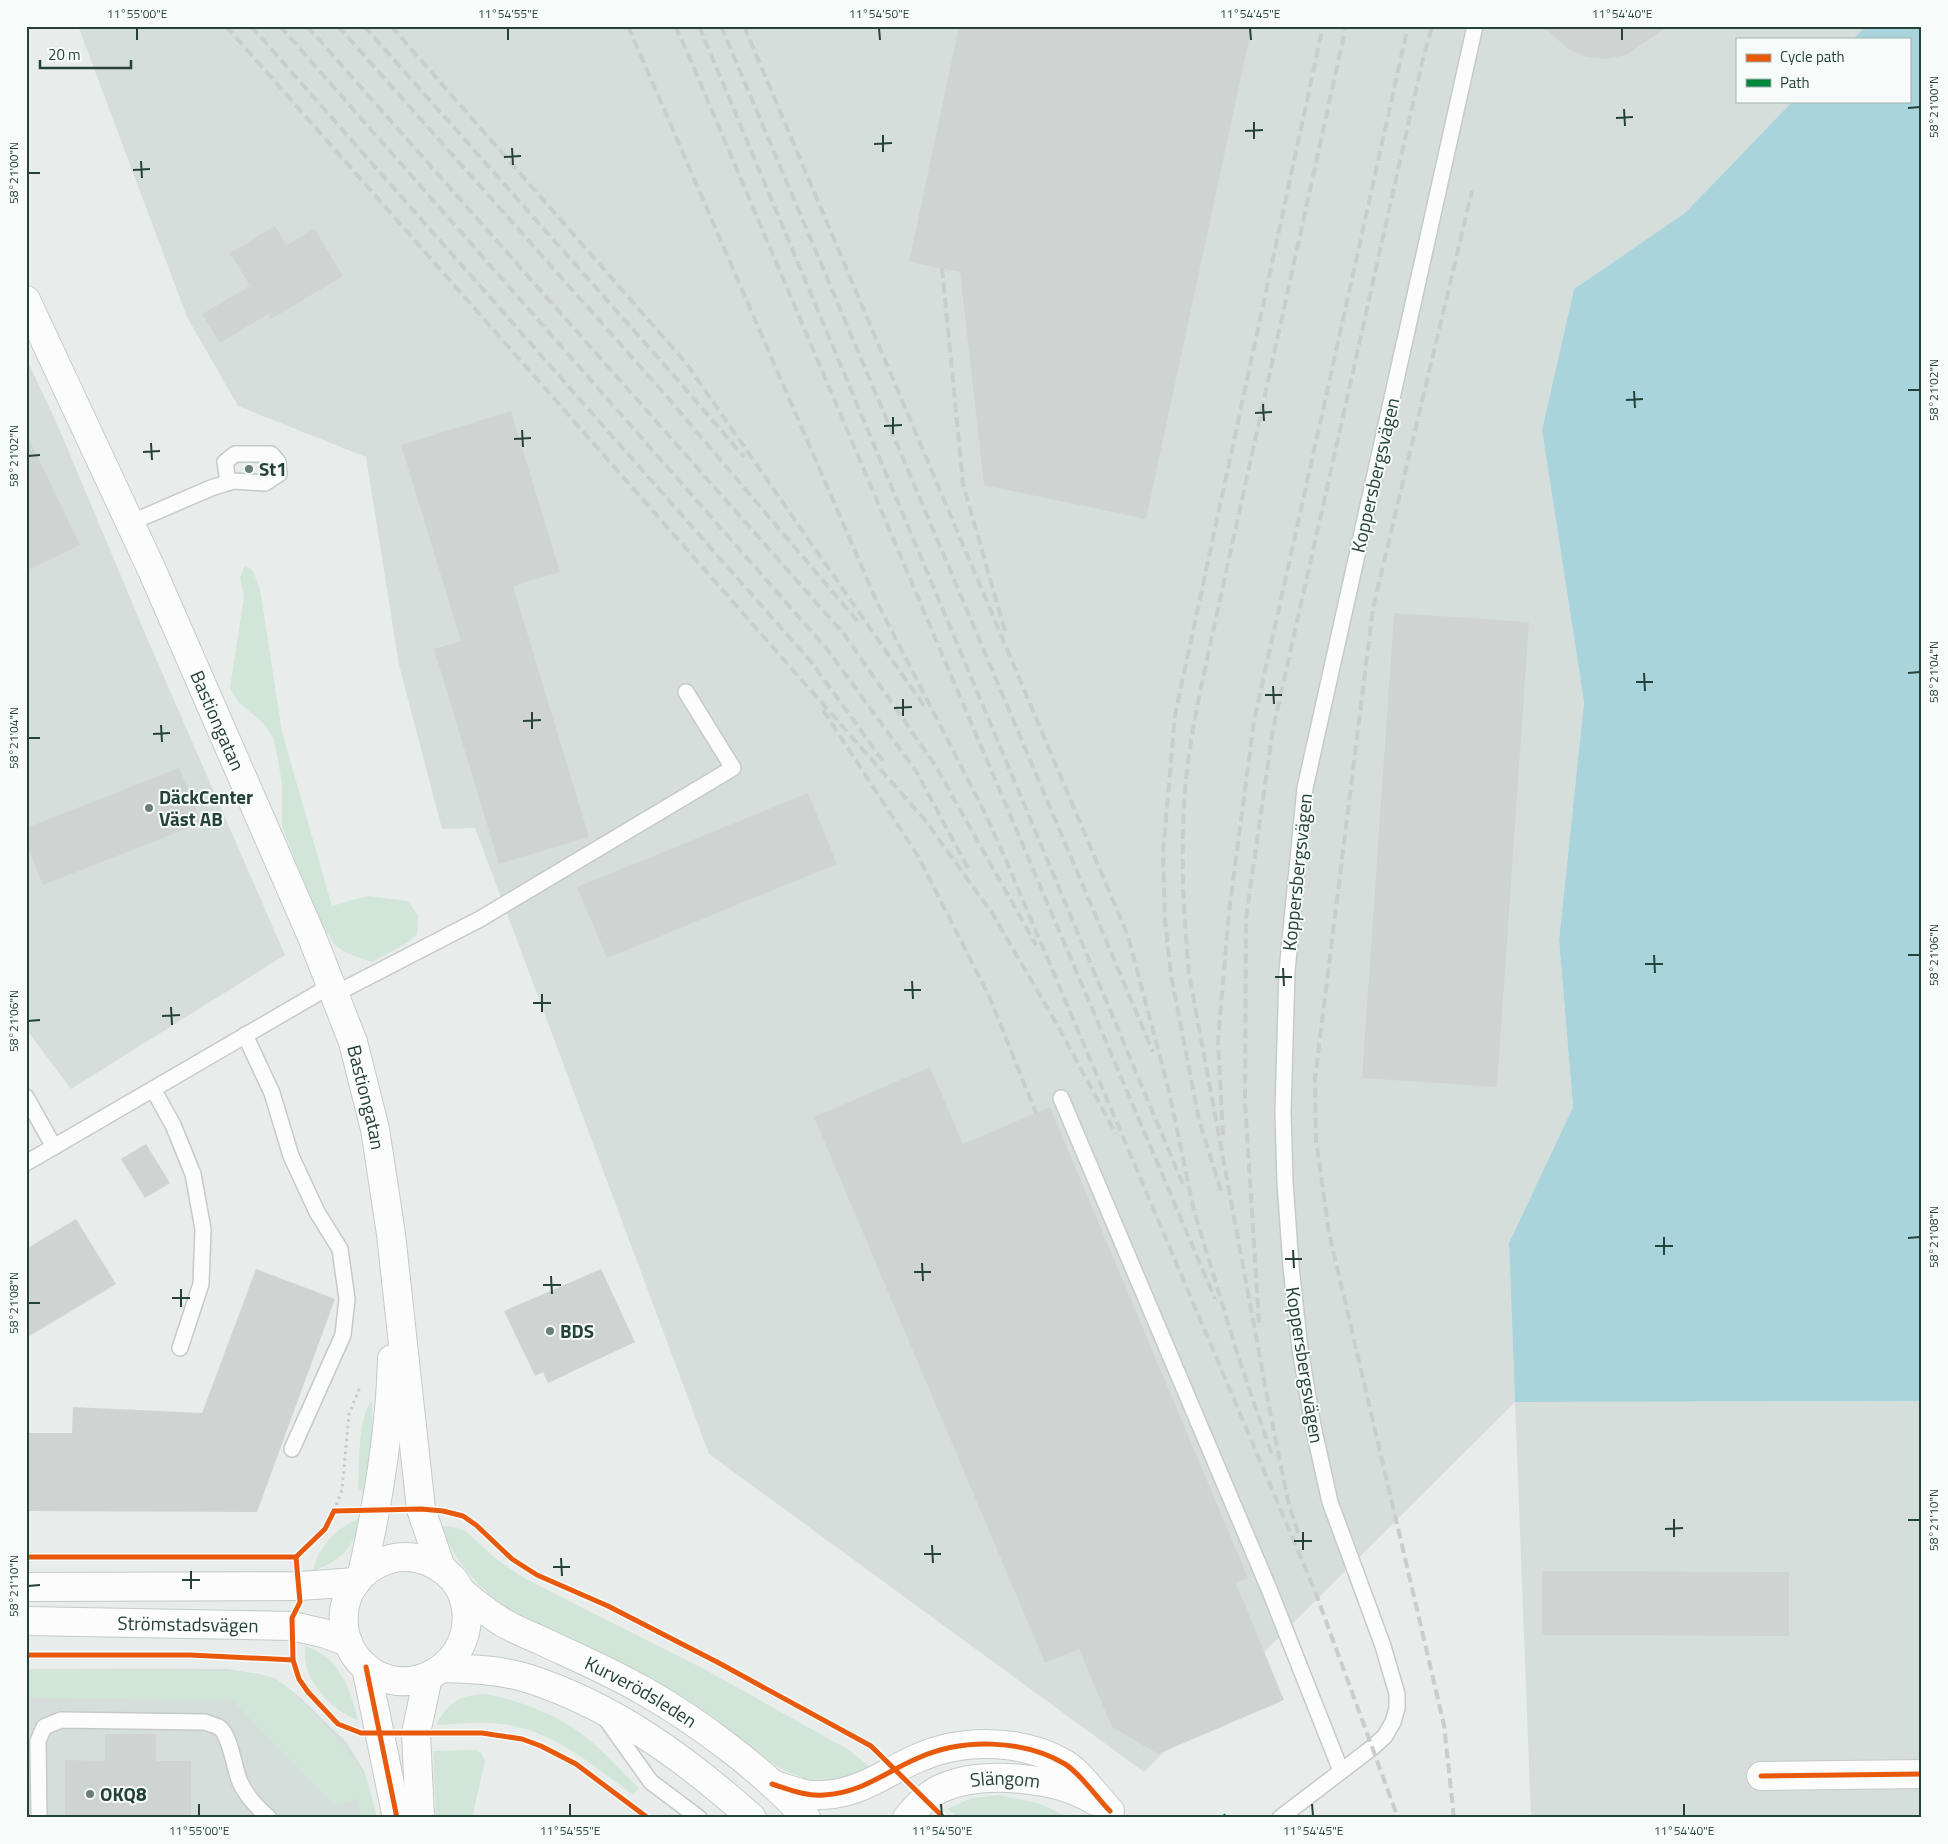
<svg xmlns="http://www.w3.org/2000/svg" width="1948" height="1844" viewBox="0 0 1948 1844" font-family="'Titillium Web',sans-serif">
  <style>
    .built { fill: #d6dedb }
    .green { fill: #d1e6d8 }
    .water { fill: #a9d4db }
    .building { fill: #cfd4d2 }
    .lines { fill: none; stroke-linecap: round; stroke-linejoin: round }
    .lane-casing { stroke: #c5cac8; stroke-width: 18 }
    .street-casing { stroke: #c5cac8; stroke-width: 30 }
    .secondary-casing { stroke: #c3cbc8; stroke-width: 30 }
    .path { stroke: #c3ccca; stroke-width: 3; stroke-dasharray: 2.5 4; stroke-linecap: butt }
    .lane { stroke: #fcfcfc; stroke-width: 15 }
    .street { stroke: #fcfcfc; stroke-width: 28 }
    .secondary { stroke: #fcfcfc; stroke-width: 28 }
    .rail { stroke: #c9cdcc; stroke-width: 4; stroke-dasharray: 10 5; stroke-linecap: butt }
    .quiet { stroke: #00873e; stroke-width: 4; stroke-dasharray: 8 4; stroke-linecap: butt }
    .cycleway-casing { stroke: #f7fbf9; stroke-width: 8 }
    .cycleway { stroke: #e8590c; stroke-width: 5 }
    .ticks { fill: none; stroke: #24423a; stroke-width: 2 }
    .poi-dot { fill: #697e78; stroke: #f7fbf9; stroke-width: 2 }
    .labels { text-anchor: middle; stroke-width: 4; stroke-linejoin: round; paint-order: stroke }
    .poi-label { font-size: 19px; font-weight: bold; fill: #24423a; stroke: #f7fbf9; text-anchor: start }
    .street-label { font-size: 19px; fill: #24423a; stroke: #f7fbf9 }
    .neatline { fill: none; stroke: #24423a; stroke-width: 2 }
    .ticks-label { font-size: 12px; text-anchor: middle; fill: #24423a }
  </style>
  <rect width="100%" height="100%" fill="#e8edeb"/>
  <g class="built">
    <polygon points="78,26 1866,26 1853,39 1737,39 1737,101 1793,101 1685,213 1574,289 1542,430 1584,702 1559,940 1573,1107 1509,1243 1515,1402 1922,1401 1922,1818 1531,1818 1515,1402 1144,1772 709,1454 475,828 442,829 399,665 366,457 238,406 187,317"/>
    <polygon points="26,358 58,426 147,638 285,955 71,1089 26,1029"/>
    <polygon points="26,1669 228,1669 275,1678 301,1698 347,1743 365,1773 377,1818 26,1818"/>
  </g>
  <g class="green">
    <path d="M245,565L253,571L260,589L282,732L332,906L367,896L408,901L418,916L417,934C406,946 387,953 372,962L346,953L335,945L319,919L282,827V783L274,739L262,722L238,702L230,688L244,597L240,578Z"/>
    <path d="M372,1400V1461L366,1495L358,1488C360,1465 357,1418 372,1400Z"/>
    <path d="M359,1519C355,1548 340,1561 313,1571C318,1547 337,1527 359,1519Z"/>
    <path d="M450,1526L466,1531L496,1559L524,1578L704,1669L849,1750L871,1768C863,1775 856,1776 846,1778C818,1784 807,1781 782,1769L648,1683L518,1616C481,1591 460,1568 440,1527Z"/>
    <path d="M305,1646C339,1656 350,1689 358,1720C338,1714 314,1690 307,1669C305,1662 305,1654 305,1646Z"/>
    <path d="M26,1669L228,1671C244,1672 261,1672 276,1680C292,1688 357,1757 364,1774C370,1787 373,1803 377,1818H362L357,1799L336,1805L331,1802L233,1701L26,1697Z"/>
    <path d="M486,1694C520,1701 555,1714 582,1734C603,1750 620,1771 639,1788L633,1795C594,1766 552,1730 502,1724C480,1721 458,1724 436,1725C448,1702 460,1695 486,1694Z"/>
    <polygon points="476,1750 481,1753 485,1761 472,1818 436,1818 433,1751"/>
    <polygon points="999,1795 1038,1803 1070,1818 959,1818 947,1809 972,1798"/>
  </g>
  <polygon class="water" points="1866,26 1922,26 1922,1401 1515,1402 1509,1243 1573,1107 1559,940 1584,702 1542,430 1574,289 1685,213 1793,101 1909,101 1909,39 1853,39"/>
  <g class="building">
    <polygon points="959,26 1252,26 1146,519 984,485 960,272 909,262"/>
    <polygon points="1543,26 1668,26 1626,55 1607,59 1586,57 1568,49"/>
    <polygon points="275,226 287,245 314,228 343,276 271,319 268,314 220,343 202,314 250,286 230,253"/>
    <polygon points="511,411 560,572 513,586 589,837 499,864 434,649 461,641 401,445"/>
    <polygon points="26,433 80,545 26,571"/>
    <polygon points="1394,613 1529,622 1497,1087 1362,1078"/>
    <polygon points="179,768 201,823 43,885 26,843 26,828"/>
    <polygon points="808,793 837,864 607,958 577,887"/>
    <polygon points="930,1067 963,1144 1050,1107 1248,1578 1236,1583 1284,1700 1158,1754 1112,1727 1079,1649 1045,1663 814,1117"/>
    <polygon points="146,1144 170,1183 145,1198 121,1159"/>
    <polygon points="76,1219 116,1284 26,1338 26,1249"/>
    <polygon points="256,1269 335,1299 257,1512 26,1511 26,1433 72,1433 73,1407 202,1413"/>
    <polygon points="601,1269 635,1342 548,1383 543,1372 535,1376 504,1311"/>
    <polygon points="1542,1571 1789,1572 1789,1636 1542,1635"/>
    <polygon points="105,1734 156,1734 156,1761 191,1761 191,1818 65,1818 65,1760 105,1761"/>
  </g>
  <g class="lines">
    <g class="lane-casing">
      <g id="lane">
        <polyline points="130,523 211,488 233,481 265,483 279,474 278,462 271,454 235,454 225,462 228,483"/>
        <polyline points="335,994 480,919 733,768 686,692"/>
        <polyline points="245,1035 272,1093 291,1156 317,1212 340,1249 347,1299 343,1335 292,1449"/>
        <polyline points="153,1089 173,1125 193,1174 203,1229 201,1284 180,1348"/>
        <polyline points="26,1097 54,1147"/>
        <polyline points="1061,1098 1269,1589 1341,1771"/>
        <polyline points="26,1163 332,985"/>
        <polyline points="606,1719 651,1782 699,1818"/>
        <path d="M39,1818L38,1741L44,1727L61,1720L205,1722C209,1724 216,1725 220,1728C231,1737 234,1769 240,1782C247,1797 257,1807 269,1818"/>
        <polyline points="1280,1818 1373,1747 1385,1736 1393,1722 1397,1708 1397,1694 1383,1646 1330,1502 1313,1426 1300,1349 1291,1266 1285,1182 1283,1112 1287,971 1305,788 1475,26"/>
      </g>
    </g>
    <g class="street-casing">
      <g id="street">
        <polyline points="366,1667 397,1818"/>
        <polyline points="1761,1776 1922,1774"/>
        <path d="M772,1784C788,1789 807,1797 824,1795C862,1793 885,1772 918,1758C962,1738 1023,1739 1065,1764C1080,1773 1097,1798 1110,1811"/>
        <polyline points="420,1818 416,1733 428,1677"/>
        <path id="s1" d="M907,1818C917,1806 928,1794 942,1788C983,1770 1058,1777 1095,1801"/>
      </g>
    </g>
    <g class="secondary-casing">
      <g id="secondary">
        <path id="s2" d="M26,300L151,568L312,937L353,1042L375,1129L391,1234L421,1509L441,1568"/>
        <path d="M362,1574C378,1504 390,1432 392,1359"/>
        <polyline points="26,1587 300,1586 356,1582"/>
        <path id="s3" d="M461,1591C491,1665 393,1717 352,1651C342,1634 341,1611 349,1593C361,1568 389,1553 416,1558C431,1561 444,1569 454,1580C457,1584 459,1589 463,1593C475,1603 489,1614 502,1622C515,1630 529,1635 542,1641C576,1657 611,1672 644,1691C697,1721 766,1772 806,1818"/>
        <path id="s4" d="M26,1621L292,1626L323,1633L348,1642"/>
        <path d="M443,1668C472,1669 502,1670 530,1679C615,1707 686,1759 752,1818"/>
      </g>
    </g>
    <polyline class="path" points="334,1511 342,1490 349,1414 360,1387"/>
    <use href="#lane" class="lane"/>
    <use href="#street" class="street"/>
    <use href="#secondary" class="secondary"/>
    <g class="rail">
      <polyline points="226,26 925,820 992,913 1059,1028 1116,1134"/>
      <polyline points="251,26 812,663 883,761"/>
      <polyline points="280,26 827,649 916,771 970,872"/>
      <polyline points="307,26 844,634 935,765 1036,945"/>
      <polyline points="338,26 662,391 859,623"/>
      <polyline points="364,26 676,378 744,457"/>
      <polyline points="391,26 686,363 924,706"/>
      <polyline points="628,26 877,602 985,813 1005,858 1315,1591 1398,1818"/>
      <polyline points="675,26 688,54 1215,1299"/>
      <polyline points="699,26 1184,1187"/>
      <polyline points="721,26 1153,1052"/>
      <polyline points="744,26 1128,936 1168,1087 1194,1211 1238,1356 1273,1458"/>
      <polyline points="942,268 963,484 1005,631"/>
      <polyline points="823,710 918,856 989,996 1036,1113"/>
      <polyline points="1223,1135 1218,1041 1229,912 1254,721 1408,26"/>
      <polyline points="1221,1191 1199,1120 1171,975 1165,921 1163,853 1175,715 1323,26"/>
      <polyline points="1259,1323 1245,1102 1246,918 1273,729 1422,63 1432,26"/>
      <path d="M1298,1533L1288,1501L1271,1417L1189,974C1183,910 1180,843 1186,779C1191,731 1202,683 1212,636L1346,26"/>
      <polyline points="1454,1818 1444,1725 1329,1233 1316,1140 1315,1078 1373,608 1472,191"/>
    </g>
    <polyline class="quiet" points="1223,1815 1227,1818"/>
    <g class="cycleway-casing">
      <g id="cycleway">
        <polyline points="26,1557 296,1557 325,1529 334,1511 421,1509 443,1511 463,1516 476,1525 512,1559 537,1575 608,1606 719,1663 871,1746 944,1818"/>
        <polyline points="296,1557 300,1602 292,1618 293,1660 299,1679 308,1692 338,1724 361,1733 482,1733 522,1739 541,1746 576,1764 648,1818"/>
        <polyline points="26,1655 190,1655 293,1660"/>
        <polyline points="366,1667 397,1818"/>
        <polyline points="1761,1776 1922,1774"/>
        <path d="M772,1784C788,1789 807,1797 824,1795C862,1793 885,1772 918,1758C962,1738 1023,1739 1065,1764C1080,1773 1097,1798 1110,1811"/>
      </g>
    </g>
    <use href="#cycleway" class="cycleway"/>
  </g>
  <path class="ticks" d="M137,28V40M508,28V40M879,28L880,40M1250,28L1251,40M1622,28V40M1908,108L1920,107M1624,109L1625,126M1616,118L1633,117M1254,122V139M1245,131L1263,130M883,135V152M874,144L892,143M512,148L513,165M504,157L521,156M141,161L142,178M133,170L150,169M28,173H40M1908,390H1920M1634,391L1635,408M1626,400L1643,399M1263,404L1264,421M1255,413L1272,412M893,417V434M884,426L902,425M522,430L523,447M514,439L531,438M151,443L152,460M143,452L160,451M28,456L40,455M1644,673L1645,691M1908,673L1920,672M1636,682H1653M1273,686L1274,704M1265,695H1282M903,699V716M894,708L912,707M532,712V729M523,721L541,720M161,725L162,742M153,734L170,733M28,738H40M1654,955L1655,973M1908,955H1920M1645,964H1663M1283,968L1284,986M1275,977H1292M912,981L913,999M904,990H921M542,994V1012M533,1003H551M171,1007L172,1025M162,1016L180,1015M28,1021L40,1020M1664,1237V1255M1908,1238L1920,1237M1655,1246H1673M1293,1250L1294,1268M1285,1259H1302M922,1263L923,1281M914,1272H931M551,1276L552,1294M543,1285H561M181,1289V1307M172,1298H190M28,1303H40M1674,1519V1537M1908,1520H1920M1665,1529L1683,1528M1303,1532V1550M1294,1541H1312M932,1545L933,1563M924,1554H941M561,1558L562,1576M553,1567H570M191,1571V1589M182,1580H200M28,1586L40,1585M199,1804V1816M570,1804V1816M941,1804L942,1816M1312,1804L1313,1816M1684,1804V1816"/>
  <g class="poi-dot">
    <circle cx="249" cy="469" r="5"/>
    <circle cx="149" cy="808" r="5"/>
    <circle cx="550" cy="1331" r="5"/>
    <circle cx="90" cy="1794" r="5"/>
  </g>
  <g class="labels">
    <g class="poi-label">
      <text x="259" y="476">St1</text>
      <text x="159" y="804">DäckCenter<tspan x="159" dy="22">Väst AB</tspan></text>
      <text x="560" y="1338">BDS</text>
      <text x="100" y="1801">OKQ8</text>
    </g>
    <g class="street-label">
      <text transform="translate(1375 475) rotate(-77)" y="7">Koppersbergsvägen</text>
      <text dy="7" stroke="none"><textPath href="#s2" startOffset="462">Bastiongatan</textPath></text>
      <text transform="translate(1297 872) rotate(-84)" y="7">Koppersbergsvägen</text>
      <text dy="7" stroke="none"><textPath href="#s2" startOffset="868">Bastiongatan</textPath></text>
      <text transform="translate(1305 1365) rotate(81)" y="7">Koppersbergsvägen</text>
      <text dy="7" stroke="none"><textPath href="#s4" startOffset="162">Strömstadsvägen</textPath></text>
      <text dy="7" stroke="none"><textPath href="#s3" startOffset="595">Kurverödsleden</textPath></text>
      <text dy="7" stroke="none"><textPath href="#s1" startOffset="111">Slängom</textPath></text>
    </g>
  </g>
  <rect width="1948" height="1844" fill="none" stroke="#f7fbf9" stroke-width="55"/>
  <rect x="1736" y="38" width="175" height="65" fill="#f7fbf9" stroke="#a3b1ad"/>
  <rect x="1746" y="54" width="25" height="8" fill="#e8590c" stroke="#a3b1ad"/>
  <text x="1780" y="62" font-size="15" fill="#24423a">Cycle path</text>
  <rect x="1746" y="79" width="25" height="8" fill="#00873e" stroke="#a3b1ad"/>
  <text x="1780" y="88" font-size="15" fill="#24423a">Path</text>
  <path d="M40 60v8h91v-8" fill="none" stroke="#24423a" stroke-width="2.5"/>
  <text x="48" y="60" font-size="15" fill="#24423a" stroke="#f7fbf9" stroke-width="4" paint-order="stroke">20 m</text>
  <rect x="28" y="28" width="1892" height="1788" class="neatline"/>
  <g class="ticks-label">
    <text x="137" y="18">11°55'00"E</text>
    <text x="508" y="18">11°54'55"E</text>
    <text x="879" y="18">11°54'50"E</text>
    <text x="1250" y="18">11°54'45"E</text>
    <text x="1622" y="18">11°54'40"E</text>
    <text transform="translate(1934 107) rotate(-90)" y="4">58°21'00"N</text>
    <text transform="translate(14 173) rotate(-90)" y="4">58°21'00"N</text>
    <text transform="translate(1934 390) rotate(-90)" y="4">58°21'02"N</text>
    <text transform="translate(14 456) rotate(-90)" y="4">58°21'02"N</text>
    <text transform="translate(1934 672) rotate(-90)" y="4">58°21'04"N</text>
    <text transform="translate(14 738) rotate(-90)" y="4">58°21'04"N</text>
    <text transform="translate(1934 955) rotate(-90)" y="4">58°21'06"N</text>
    <text transform="translate(14 1021) rotate(-90)" y="4">58°21'06"N</text>
    <text transform="translate(1934 1237) rotate(-90)" y="4">58°21'08"N</text>
    <text transform="translate(14 1303) rotate(-90)" y="4">58°21'08"N</text>
    <text transform="translate(1934 1520) rotate(-90)" y="4">58°21'10"N</text>
    <text transform="translate(14 1586) rotate(-90)" y="4">58°21'10"N</text>
    <text x="199" y="1835">11°55'00"E</text>
    <text x="570" y="1835">11°54'55"E</text>
    <text x="942" y="1835">11°54'50"E</text>
    <text x="1313" y="1835">11°54'45"E</text>
    <text x="1684" y="1835">11°54'40"E</text>
  </g>
</svg>
